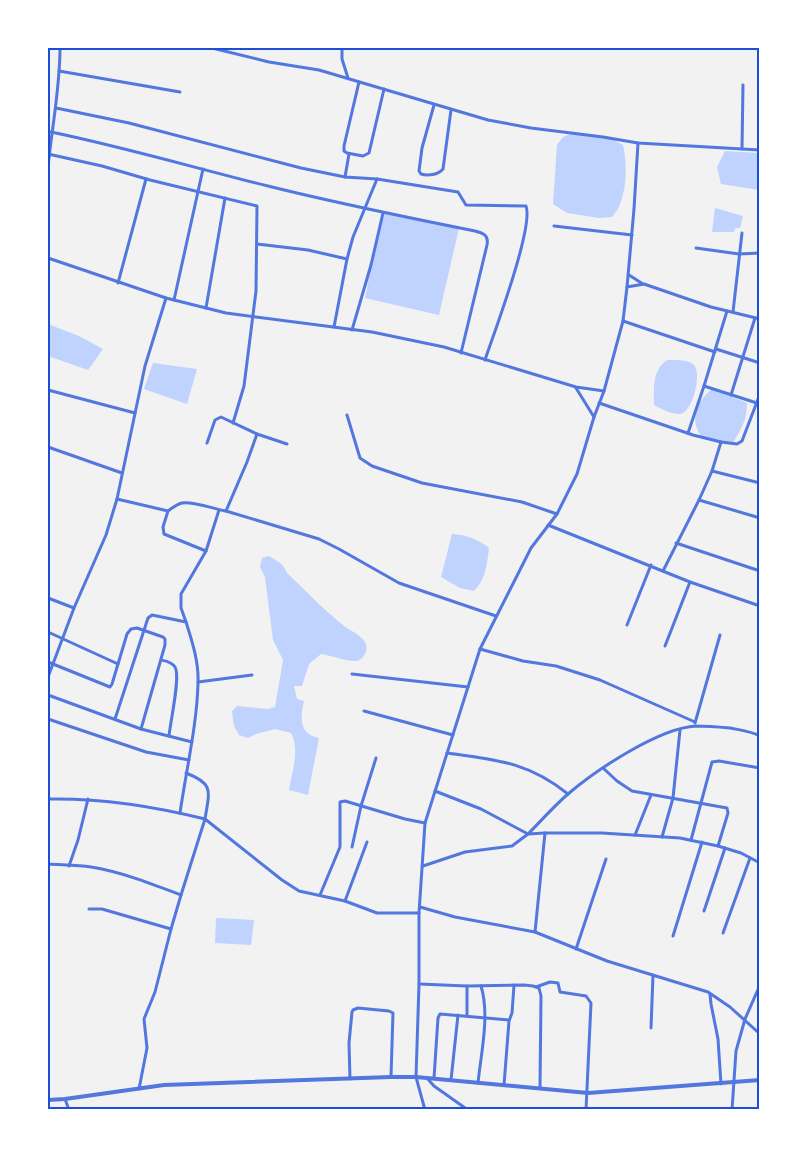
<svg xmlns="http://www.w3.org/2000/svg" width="807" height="1157" viewBox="0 0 807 1157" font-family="'Open Sans',sans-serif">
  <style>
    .water { fill: #bfd3fe }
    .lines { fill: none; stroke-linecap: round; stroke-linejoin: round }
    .minor { stroke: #5277de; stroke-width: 3 }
    .tertiary { stroke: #5277de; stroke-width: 4 }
    .neatline { fill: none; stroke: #1d4ed8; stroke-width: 2 }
  </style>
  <rect width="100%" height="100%" fill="#f2f2f2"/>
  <g class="water">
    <path d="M571,134L610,138L623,145C628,166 627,201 612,217L599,218L567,213L553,204L557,145L563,137Z"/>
    <polygon points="725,151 759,153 759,190 721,184 717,167"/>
    <polygon points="715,208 743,216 740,228 735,228 734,232 712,232"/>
    <polygon points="382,213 459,228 439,315 365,298"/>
    <polygon points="48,324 79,336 103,349 88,370 48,356"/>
    <path d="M667,360C675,360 688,359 694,365C702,374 693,412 680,414C671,414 661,409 654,405C654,387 652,371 667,360Z"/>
    <polygon points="153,363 197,369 187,404 144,389"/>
    <path d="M712,389L747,403C747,420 741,430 732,444L701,436C689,419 697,401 712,389Z"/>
    <path d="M452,534C466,535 478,539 489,548C487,564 486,579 474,591L460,588L441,577Z"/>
    <path d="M269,556C273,559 279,561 282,565C285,567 285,571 288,574C306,591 324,610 344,626C352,632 360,634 365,642C368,648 366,655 361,659C355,665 331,655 321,654L309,664L302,686H294L297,699L304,701C300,718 299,734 319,738L308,795L289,790C292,772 300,750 291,733L275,729L256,734L248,738L239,735L234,726L232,711L237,706L268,709L275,707L283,660L273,640L265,577L260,567L262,558Z"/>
    <polygon points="216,918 254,920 251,945 215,943"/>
  </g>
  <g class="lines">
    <g class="minor">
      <polyline points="212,48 269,62 319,70 488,120 531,128 603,137 638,143 760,150"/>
      <polyline points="342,48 342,59 348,78"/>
      <polyline points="59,71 180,92"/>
      <polyline points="359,82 344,146 344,151 347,153 363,156 369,153 384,89"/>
      <path d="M434,105L422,148L419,171L421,174C428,176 438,175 443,169L451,110"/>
      <path d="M56,108L129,123L301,168L345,177L377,179L458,192L466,205L526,206C534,227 494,333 485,360"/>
      <path d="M51,132C124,147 195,168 268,186C336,203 405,217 475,231C483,233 489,235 487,245L461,353"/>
      <polyline points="742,149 743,85"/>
      <polyline points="48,154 102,166 150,180 257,206 256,291 244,386 233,423"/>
      <path d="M48,167C52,127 60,88 60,48"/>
      <polyline points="345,177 349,154"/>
      <polyline points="554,226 632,235"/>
      <polyline points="257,244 308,250 347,259"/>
      <polyline points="696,248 739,254 760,253"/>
      <polyline points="48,258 166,298 226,313 372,332 444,347 576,387 604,391 594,417 577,474 557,514 531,548 480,649 425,823 419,913 419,984 416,1077 425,1110"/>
      <polyline points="629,275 643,284"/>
      <polyline points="118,283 146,179"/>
      <polyline points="627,287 634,209 638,143"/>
      <polyline points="174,300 203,169"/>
      <polyline points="206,308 225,198"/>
      <polyline points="727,311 704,386 760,404"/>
      <polyline points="733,312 742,233"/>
      <polyline points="623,321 715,352"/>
      <polyline points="334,327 347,259 353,237 377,179"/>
      <polyline points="352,330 371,265 383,213"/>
      <polyline points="716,349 760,363"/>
      <polyline points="576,388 594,417"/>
      <polyline points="48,390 135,413"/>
      <polyline points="604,391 623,321 627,287 644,284 711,307 760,319"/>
      <polyline points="731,395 755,318"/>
      <polyline points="599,403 693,435 721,442 712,471 699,500 663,571"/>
      <polyline points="347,415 360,458 372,466 422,483 522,502 557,514"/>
      <polyline points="688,433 704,386"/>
      <polyline points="721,442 737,444 742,441 760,394"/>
      <polyline points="207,443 215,420 221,417 257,434 287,444"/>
      <polyline points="48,447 122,473"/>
      <polyline points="712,471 760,483"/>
      <polyline points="117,499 168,511"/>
      <polyline points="699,500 760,518"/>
      <path d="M219,510L206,551L164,534L163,527L168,511C172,508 177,504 182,503C193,501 214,509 226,511L319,539L339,549L399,583L496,616"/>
      <polyline points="226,511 247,462 257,434"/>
      <polyline points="548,525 690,582 760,606"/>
      <polyline points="676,543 760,571"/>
      <polyline points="48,598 74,608"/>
      <polyline points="186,622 181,608 181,594 206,551"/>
      <polyline points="627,625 651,565"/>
      <polyline points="48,632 118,664"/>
      <polyline points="665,646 690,582"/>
      <polyline points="480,649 523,661 556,666 600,680 695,722"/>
      <path d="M161,660C166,661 172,662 175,667C181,676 170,723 169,736"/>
      <polyline points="48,662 110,687 112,684 127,634 131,629 137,628 163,637 165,639 165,645 141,729"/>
      <polyline points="352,674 468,687"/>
      <polyline points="48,677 74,608 106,535 117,499 145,366 166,298"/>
      <polyline points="198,682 252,675"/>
      <polyline points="48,695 141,729 192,742"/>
      <polyline points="364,711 453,735"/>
      <polyline points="48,719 146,752 189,760"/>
      <path d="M115,719L148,618L152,615L186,622C192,641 199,662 198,683C197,725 186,771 180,813"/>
      <polyline points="695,723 720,635"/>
      <path d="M447,753C497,760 528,762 568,794"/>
      <polyline points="603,768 617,781 632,791 727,808 728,813 718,846"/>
      <path d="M435,791L481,809L528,834C541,821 554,806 568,794C596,770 659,728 696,726C707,726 719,727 730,728C740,730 750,731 760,736"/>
      <path d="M48,799C101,798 153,806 205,819C209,792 215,784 186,773"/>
      <polyline points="635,835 651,795"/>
      <polyline points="662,837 673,798 680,730"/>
      <polyline points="691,840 712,762 719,761 760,768"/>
      <polyline points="352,847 361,806 376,758"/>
      <path d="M48,864C62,865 77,865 91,867C122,872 152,884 181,895L171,929L155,992L144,1019L147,1048L139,1089"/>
      <polyline points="69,866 78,840 88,799"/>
      <polyline points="423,866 465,852 512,846 528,834 545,833 602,833 680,838 718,846 741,853 760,863"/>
      <polyline points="181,895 205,819 282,880 299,891 345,901 377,913 419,913"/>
      <polyline points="320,895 340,847 340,802 345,801 405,819 425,823"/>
      <polyline points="345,901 367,842"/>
      <polyline points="420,907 455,917 535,932 607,961 708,992 730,1007 760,1034"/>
      <polyline points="89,909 102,909 171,929"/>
      <polyline points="704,911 725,848"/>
      <polyline points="535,932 545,833"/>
      <polyline points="723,933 750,858"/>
      <polyline points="673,936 702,842"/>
      <polyline points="576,949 606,859"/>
      <polyline points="419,984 467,986 524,985 533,986 539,988 541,996 540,1088"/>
      <polyline points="536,987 550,982 558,983 560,992 586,996 591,1003 586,1110"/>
      <polyline points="710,994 711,1004 718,1039 721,1084"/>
      <polyline points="467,1015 467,986"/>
      <polyline points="651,1028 653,975"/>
      <polyline points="427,1078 434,1086 468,1110"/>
      <polyline points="434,1078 438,1018 440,1014 509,1020"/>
      <polyline points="350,1079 349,1043 352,1012 353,1010 358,1008 389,1011 393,1013 391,1077"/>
      <polyline points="451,1080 458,1015"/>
      <path d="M478,1083C481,1053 490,1015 481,986"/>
      <polyline points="504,1085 509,1021 512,1013 514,985"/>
      <polyline points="65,1099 69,1110"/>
      <polyline points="732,1110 736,1051 745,1019 760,985"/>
    </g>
    <polyline class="tertiary" points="48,1100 65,1099 164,1085 391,1077 416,1077 588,1093 760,1080"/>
  </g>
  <rect width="807" height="1157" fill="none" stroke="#ffffff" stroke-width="98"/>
  <rect x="49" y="49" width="709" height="1059" class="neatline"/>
</svg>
